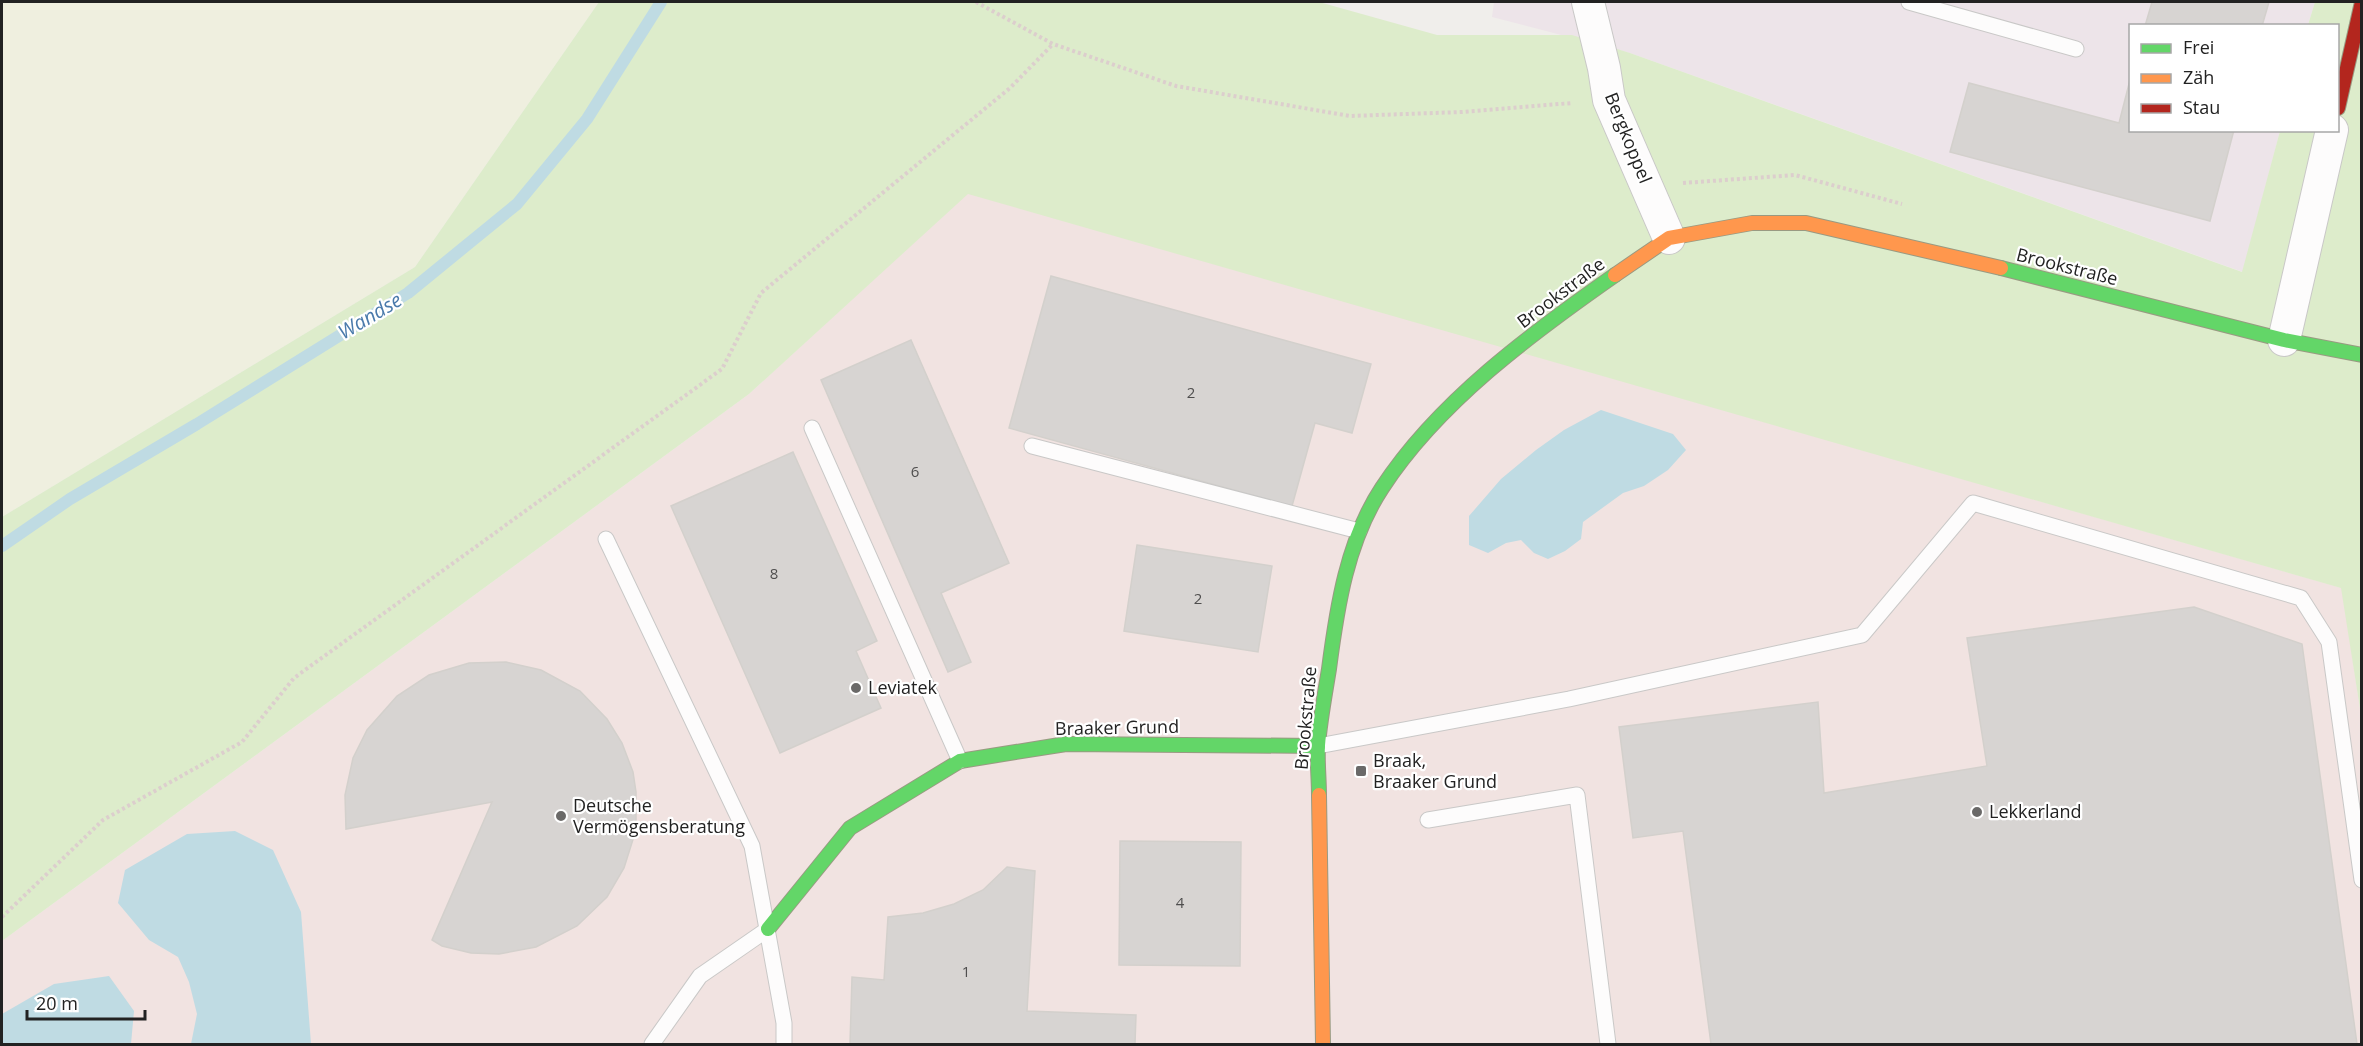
<svg xmlns="http://www.w3.org/2000/svg" width="2363" height="1046" viewBox="0 0 2363 1046" font-family="'Open Sans',sans-serif">
  <style>
    .commercial { fill: #f1e3e1 }
    .industrial { fill: #ede4e9 }
    .farmland { fill: #efefdf }
    .grass { fill: #ddeccb }
    .water { fill: #bfdbe3 }
    .lines { fill: none; stroke-linecap: round; stroke-linejoin: round }
    .stream { stroke: #bfdbe3; stroke-width: 12 }
    .building { fill: #d7d4d2; stroke: #d3d0cc; stroke-width: 1.5 }
    .lane-casing { stroke: #c9c8c7; stroke-width: 17 }
    .street-casing { stroke: #c9c8c7; stroke-width: 34 }
    .fast-casing { stroke: #999a82; stroke-width: 16 }
    .slow-casing { stroke: #999a82; stroke-width: 16 }
    .jam-casing { stroke: #999a82; stroke-width: 16 }
    .path { stroke: #dccecd; stroke-width: 4; stroke-dasharray: 3 3; stroke-linecap: butt }
    .lane { stroke: #fdfcfc; stroke-width: 15 }
    .street { stroke: #fdfcfc; stroke-width: 32 }
    .fast { stroke: #63d668; stroke-width: 14 }
    .slow { stroke: #ff974d; stroke-width: 14 }
    .jam { stroke: #b3261e; stroke-width: 14 }
    .poi-dot { fill: #6a6968; stroke: #fff; stroke-width: 2 }
    .labels { text-anchor: middle; stroke-width: 4.5; stroke-linejoin: round; paint-order: stroke }
    .number-label { font-size: 15px; fill: #4f4e4e }
    .street-label { font-size: 18px; fill: #222; stroke: #fff }
    .poi-label { font-size: 18px; fill: #222; stroke: #fff; text-anchor: start }
    .water-label { font-size: 20px; font-style: italic; fill: #4a7aab; stroke: #fff }
  </style>
  <rect width="100%" height="100%" fill="#f0eeeb"/>
  <polygon class="commercial" points="968,193 2342,588 2361,715 2361,1044 2,1044 2,941 749,394"/>
  <polygon class="industrial" points="1494,2 2315,2 2308,25 2130,26 2130,130 2280,131 2243,272 1630,53 1492,17"/>
  <polygon class="farmland" points="2,2 599,2 415,267 2,517"/>
  <polygon class="grass" points="599,2 1319,2 1437,35 1572,35 1630,53 2242,272 2280,131 2338,130 2338,26 2308,25 2315,2 2361,2 2361,715 2341,588 968,194 749,394 2,941 2,517 415,267"/>
  <g class="water">
    <polygon points="1601,410 1673,434 1686,450 1668,470 1644,486 1623,493 1583,522 1581,539 1565,551 1548,559 1534,553 1521,540 1506,543 1488,553 1469,545 1469,516 1501,479 1536,450 1564,430"/>
    <polygon points="235,831 273,850 301,912 311,1044 191,1044 197,1014 189,982 178,957 149,940 118,903 125,870 187,834"/>
    <polygon points="109,976 134,1011 131,1044 2,1044 2,1014 54,984"/>
  </g>
  <g class="lines">
    <polyline class="stream" points="2,546 70,499 197,424 408,293 517,204 587,119 661,2"/>
  </g>
  <g class="building">
    <polygon points="2152,2 2269,2 2262,26 2145,26"/>
    <polygon points="2130,80 2130,130 2234,130 2210,221 1950,152 1969,83 2119,123"/>
    <polygon points="1051,276 1371,364 1352,433 1315,423 1292,506 1009,428"/>
    <polygon points="911,340 1009,563 941,593 971,662 948,672 821,380"/>
    <polygon points="793,452 877,641 856,651 881,708 780,753 671,506"/>
    <polygon points="1137,545 1272,566 1258,652 1124,631"/>
    <polygon points="2194,607 2302,644 2357,1044 1711,1044 1683,831 1633,838 1619,727 1818,702 1824,793 1987,766 1967,638"/>
    <polygon points="506,662 541,670 580,691 607,719 622,743 633,772 636,792 636,830 624,868 607,897 577,926 536,947 499,954 471,953 442,946 432,940 492,802 346,829 345,795 353,758 367,730 397,696 429,675 469,663"/>
    <polygon points="1120,841 1241,842 1240,966 1119,965"/>
    <polygon points="1007,867 1035,871 1027,1011 1136,1015 1135,1044 850,1044 852,977 884,980 888,917 923,913 954,904 983,890"/>
  </g>
  <g class="lines">
    <g class="lane-casing">
      <g id="lane">
        <polyline points="1909,2 2076,49"/>
        <polyline points="812,428 960,761"/>
        <polyline points="1032,446 1359,531"/>
        <polyline points="606,539 752,846 784,1023 784,1044"/>
        <polyline points="1318,746 1569,699 1862,635 1973,503 2301,598 2329,642 2362,880"/>
        <polyline points="1428,820 1577,795 1608,1044"/>
        <polyline points="652,1044 700,976 768,929"/>
      </g>
    </g>
    <g class="street-casing">
      <g id="street">
        <polyline points="1588,2 1604,68 1609,100 1669,238"/>
        <polyline points="2284,340 2332,130"/>
      </g>
    </g>
    <g class="fast-casing">
      <g id="fast">
        <polyline points="2001,268 2284,340 2362,355"/>
        <path d="M1319,795C1319,779 1317,762 1318,745C1320,720 1325,694 1329,669C1337,607 1347,541 1382,488C1438,402 1532,333 1615,275"/>
        <polyline points="768,929 850,828 960,761 1066,744 1318,746"/>
      </g>
    </g>
    <g class="slow-casing">
      <g id="slow">
        <polyline points="1615,275 1669,238 1752,223 1806,223 2001,268"/>
        <polyline points="1319,795 1323,1044"/>
      </g>
    </g>
    <g class="jam-casing">
      <polyline id="jam" points="2338,108 2362,2"/>
    </g>
    <g class="path">
      <polyline points="976,2 1053,44 1176,86 1350,116 1462,112 1572,103"/>
      <polyline points="1683,183 1795,175 1902,204"/>
      <polyline points="2,917 103,820 242,742 294,678 722,369 761,293 1010,88 1053,44"/>
    </g>
    <use href="#lane" class="lane"/>
    <use href="#street" class="street"/>
    <use href="#fast" class="fast"/>
    <use href="#slow" class="slow"/>
    <use href="#jam" class="jam"/>
  </g>
  <g class="poi-dot">
    <circle cx="856" cy="688" r="6"/>
    <rect x="1355" y="765" width="12" height="12" rx="3"/>
    <circle cx="1977" cy="812" r="6"/>
    <circle cx="561" cy="816" r="6"/>
  </g>
  <g class="labels">
    <g class="number-label">
      <text x="1191" y="398">2</text>
      <text x="915" y="477">6</text>
      <text x="774" y="579">8</text>
      <text x="1198" y="604">2</text>
      <text x="1180" y="908">4</text>
      <text x="966" y="977">1</text>
    </g>
    <g class="street-label">
      <text transform="translate(1628 138) rotate(68)" y="6">Bergkoppel</text>
      <text transform="translate(2067 267) rotate(14)" y="6">Brookstraße</text>
      <text transform="translate(1561 293) rotate(-37)" y="6">Brookstraße</text>
      <text transform="translate(1306 718) rotate(-85)" y="6">Brookstraße</text>
      <text transform="translate(1117 728) rotate(-1)" y="6">Braaker Grund</text>
    </g>
    <g class="poi-label">
      <text x="868" y="694">Leviatek</text>
      <text x="1373" y="767">Braak,<tspan x="1373" dy="21">Braaker Grund</tspan></text>
      <text x="573" y="812">Deutsche<tspan x="573" dy="21">Vermögensberatung</tspan></text>
      <text x="1989" y="818">Lekkerland</text>
    </g>
    <g class="water-label">
      <text transform="translate(370 316) rotate(-31)" y="7">Wandse</text>
    </g>
  </g>
  <rect width="2363" height="1046" fill="none" stroke="#222222" stroke-width="6"/>
  <rect x="2129" y="24" width="210" height="108" fill="#ffffff" stroke="#a7a7a7" stroke-width="1.5"/>
  <rect x="2141" y="44" width="30" height="9" fill="#63d668" stroke="#a7a7a7" stroke-width="1.5"/>
  <text x="2183" y="54" font-size="18" fill="#222222">Frei</text>
  <rect x="2141" y="74" width="30" height="9" fill="#ff974d" stroke="#a7a7a7" stroke-width="1.5"/>
  <text x="2183" y="84" font-size="18" fill="#222222">Zäh</text>
  <rect x="2141" y="104" width="30" height="9" fill="#b3261e" stroke="#a7a7a7" stroke-width="1.5"/>
  <text x="2183" y="114" font-size="18" fill="#222222">Stau</text>
  <path d="M27 1010v9h118v-9" fill="none" stroke="#222222" stroke-width="3"/>
  <text x="36" y="1010" font-size="18" fill="#222222" stroke="#ffffff" stroke-width="4.5" paint-order="stroke">20 m</text>
</svg>
